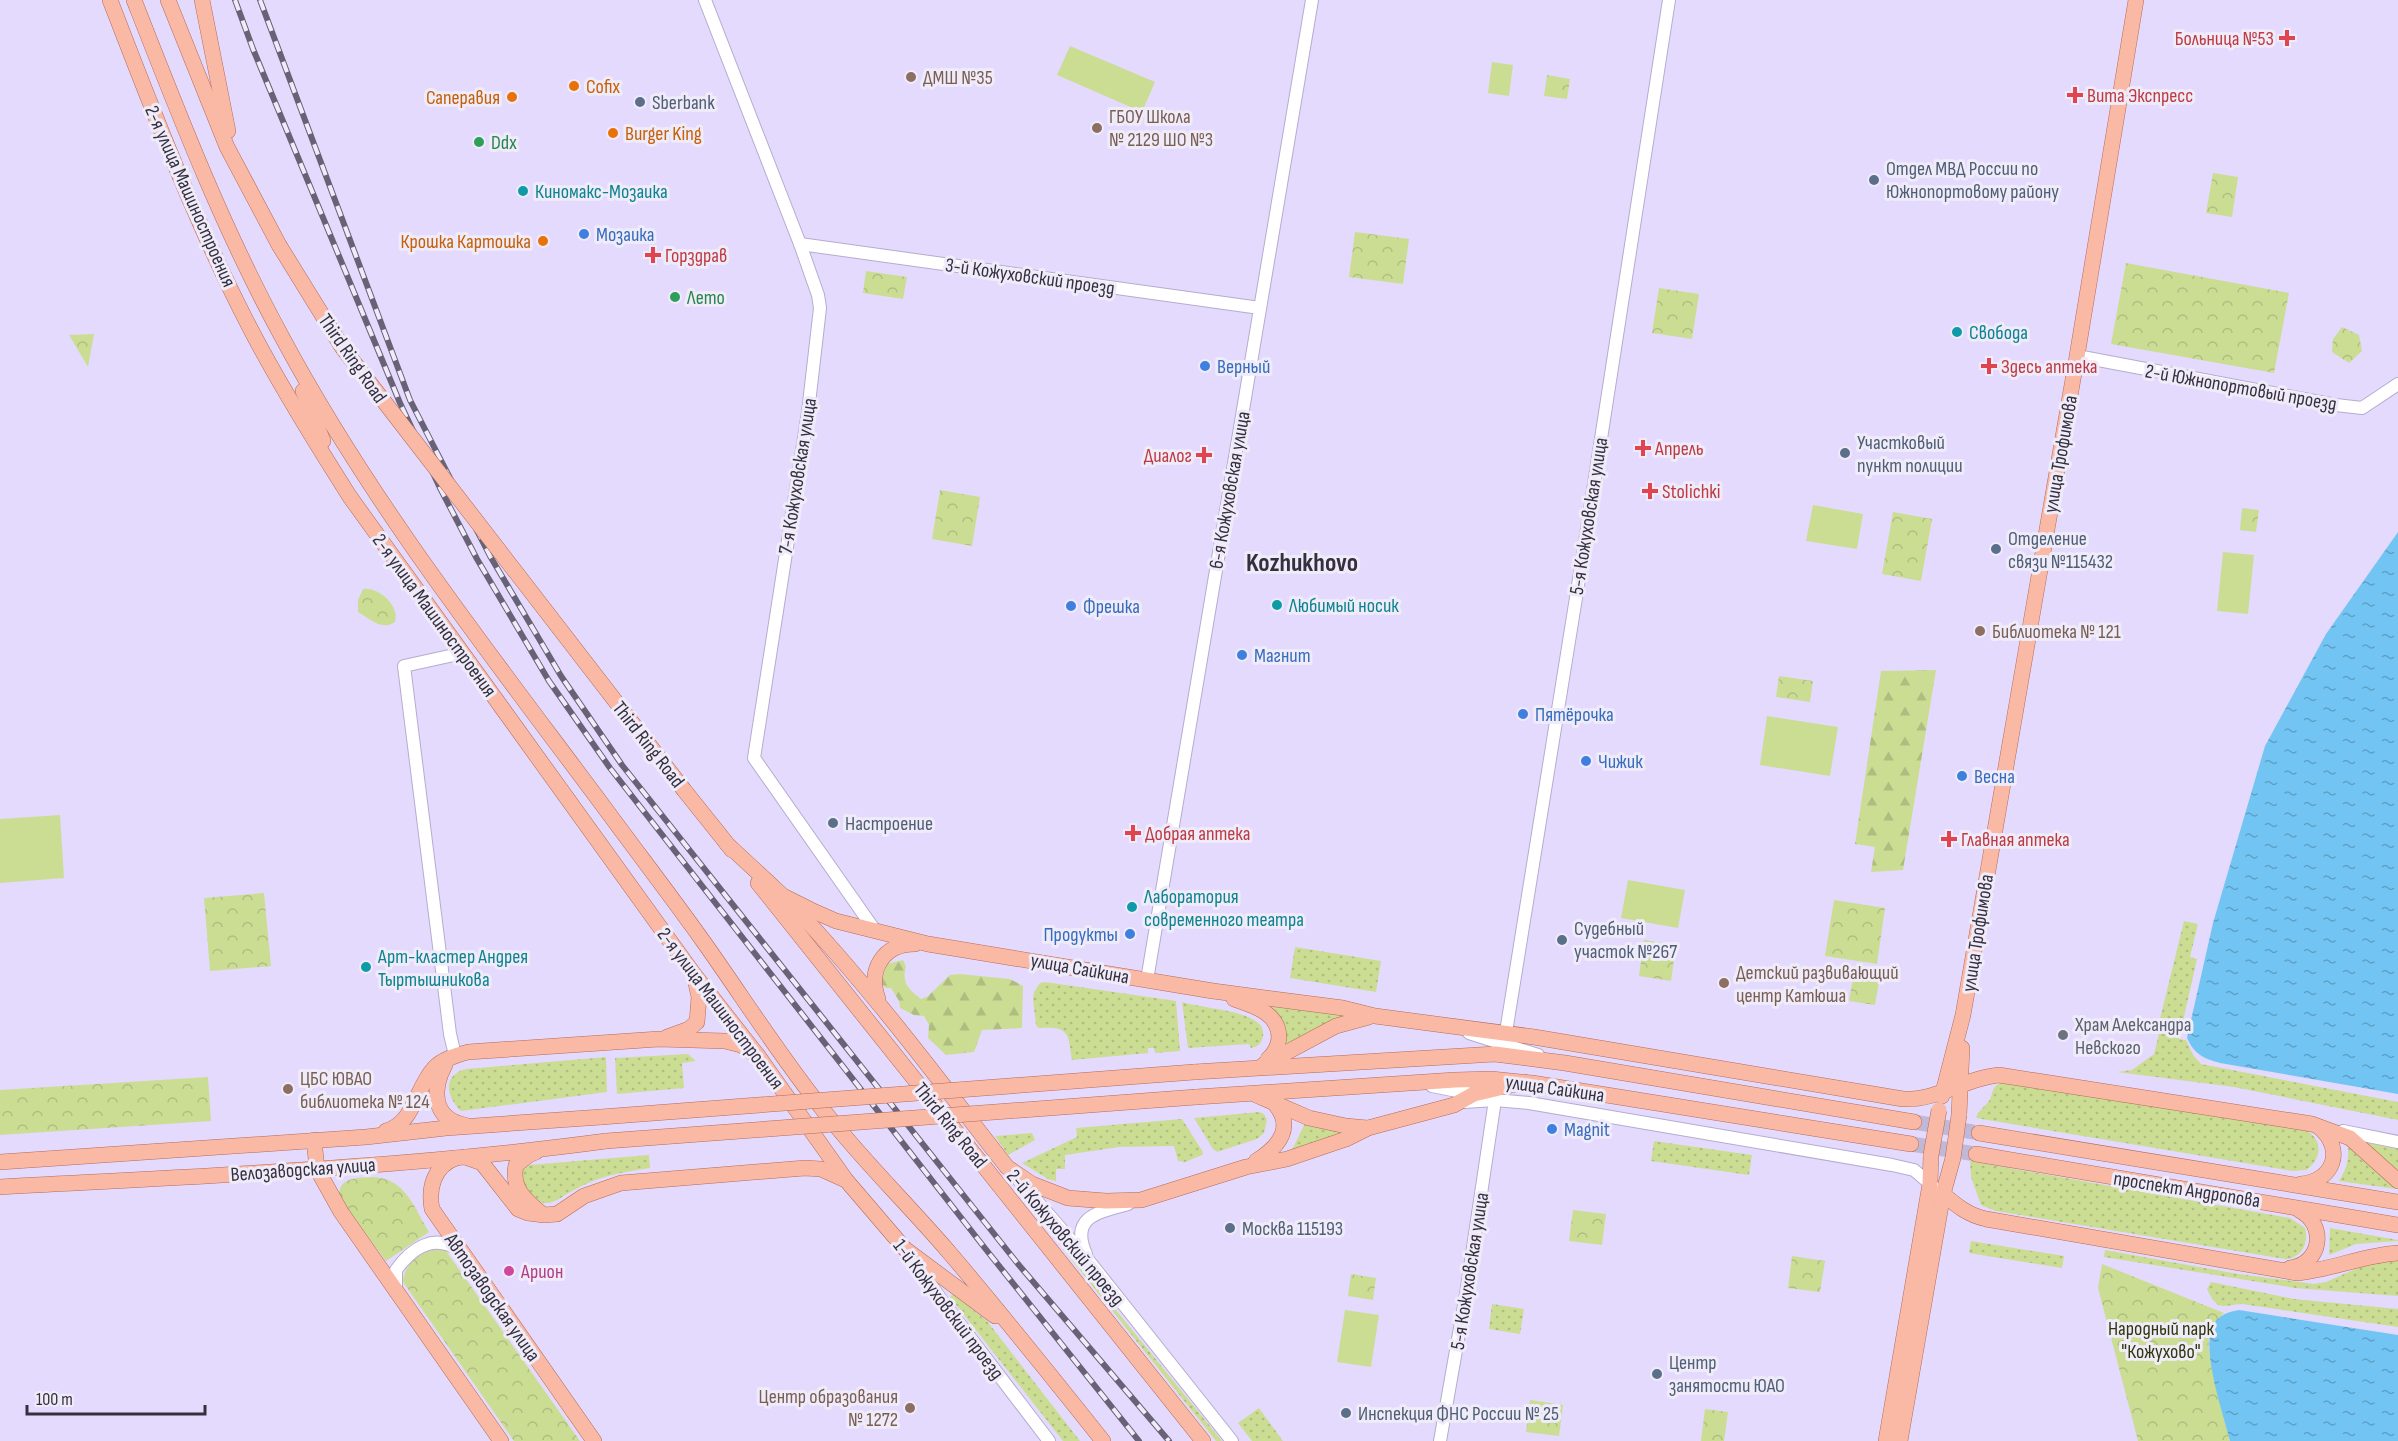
<svg xmlns="http://www.w3.org/2000/svg" width="2398" height="1441" viewBox="0 0 2398 1441" font-family="'Sofia Sans Condensed',sans-serif">
  <style>
    .grass { fill: url(#grass-dots) }
    .forest { fill: url(#forest-firs) }
    .park { fill: url(#park-crowns) }
    .pitch { fill: #cbdd93 }
    .water { fill: url(#water-ripples) }
    .lines { fill: none; stroke-linecap: round; stroke-linejoin: round }
    .major-tunnel { stroke: #c1b8d8; stroke-width: 15; stroke-dasharray: 15 8; stroke-linecap: butt }
    .minor-casing { stroke: #b5acce; stroke-width: 14 }
    .major-casing { stroke: #b36b59; stroke-width: 16 }
    .minor { stroke: #fff; stroke-width: 12 }
    .major { stroke: #fab9a4; stroke-width: 15 }
    .rail-casing { stroke: #676276; stroke-width: 6 }
    .rail { stroke: #efebf9; stroke-width: 4; stroke-dasharray: 11; stroke-linecap: butt }
    .major-bridge-casing { stroke: #b36b59; stroke-width: 16; stroke-linecap: butt }
    .major-bridge { stroke: #fab9a4; stroke-width: 15 }
    .health-dot { fill: #e0444e; stroke: #efebf9; stroke-width: 2 }
    .education-dot { fill: #8d6e63; stroke: #efebf9; stroke-width: 2 }
    .food-dot { fill: #e8710a; stroke: #efebf9; stroke-width: 2 }
    .service-dot { fill: #5c6f8a; stroke: #efebf9; stroke-width: 2 }
    .leisure-dot { fill: #2e9e5b; stroke: #efebf9; stroke-width: 2 }
    .culture-dot { fill: #0f9aa8; stroke: #efebf9; stroke-width: 2 }
    .shop-dot { fill: #3f7fe0; stroke: #efebf9; stroke-width: 2 }
    .worship-dot { fill: #6b7280; stroke: #efebf9; stroke-width: 2 }
    .hotel-dot { fill: #d1479c; stroke: #efebf9; stroke-width: 2 }
    .labels { text-anchor: middle; stroke-width: 6; stroke-linejoin: round; paint-order: stroke }
    .health-label { font-size: 20px; fill: #be3a42; stroke: #efebf9; text-anchor: start }
    .education-label { font-size: 20px; fill: #785e54; stroke: #efebf9; text-anchor: start }
    .food-label { font-size: 20px; fill: #c56008; stroke: #efebf9; text-anchor: start }
    .service-label { font-size: 20px; fill: #4e5e75; stroke: #efebf9; text-anchor: start }
    .leisure-label { font-size: 20px; fill: #27864d; stroke: #efebf9; text-anchor: start }
    .culture-label { font-size: 20px; fill: #0d838f; stroke: #efebf9; text-anchor: start }
    .street-label { font-size: 20px; fill: #34303e; stroke: #efebf9 }
    .shop-label { font-size: 20px; fill: #366cbe; stroke: #efebf9; text-anchor: start }
    .worship-label { font-size: 20px; fill: #5b616d; stroke: #efebf9; text-anchor: start }
    .hotel-label { font-size: 20px; fill: #b23c85; stroke: #efebf9; text-anchor: start }
    .park-label { font-size: 20px; fill: #2f370c; stroke: #efebf9 }
    .district-label { font-size: 26px; font-weight: bold; fill: #34303e; stroke: #efebf9 }
  </style>
  <defs>
    <pattern id="grass-dots" width="8" height="8" patternUnits="userSpaceOnUse" patternTransform="scale(1.5)"><rect width="8" height="8" fill="#cbdd93"/><path d="M2 2h.1M6 6h.1" fill="none" stroke="#afbe80" stroke-width="1.8" stroke-linecap="round"/></pattern>
    <pattern id="forest-firs" width="22" height="20" patternUnits="userSpaceOnUse" patternTransform="scale(1.5)"><rect width="22" height="20" fill="#cbdd93"/><path d="M5 1l3.5 6h-7zM16 11l3.5 6h-7z" fill="#afbe80"/></pattern>
    <pattern id="park-crowns" width="20" height="18" patternUnits="userSpaceOnUse" patternTransform="scale(1.5)"><rect width="20" height="18" fill="#cbdd93"/><path d="M2 6a3 3 0 1 1 6 0M12 15a3 3 0 1 1 6 0" fill="none" stroke="#afbe80"/></pattern>
    <pattern id="water-ripples" width="26" height="14" patternUnits="userSpaceOnUse" patternTransform="scale(1.5)"><rect width="26" height="14" fill="#72c5f2"/><path d="M2 4q2-2 4 0t4 0M15 11q2-2 4 0t4 0" fill="none" stroke="#5ea0c5"/></pattern>
  </defs>
  <rect width="100%" height="100%" fill="#e4dafe"/>
  <g class="grass">
    <polygon points="2184,921 2198,924 2190,957 2197,959 2179,1039 2186,1040 2193,1055 2201,1064 2398,1102 2398,1120 2234,1087 2117,1072 2132,1070 2154,1054 2159,1034 2157,1031"/>
    <polygon points="1295,947 1381,961 1376,992 1290,978"/>
    <path d="M1045,982L1176,1001L1180,1051L1155,1053L1154,1048H1148V1053L1072,1060C1068,1032 1069,1026 1038,1028L1036,1025L1033,999L1034,992L1040,983Z"/>
    <path d="M1182,1002C1188,1004 1195,1005 1201,1006C1217,1010 1267,1013 1263,1036C1262,1044 1258,1046 1251,1048L1249,1044L1188,1048Z"/>
    <polygon points="1270,1005 1348,1014 1287,1045 1279,1016"/>
    <polygon points="688,1054 696,1061 682,1063 684,1088 617,1094 615,1058"/>
    <path d="M606,1057L607,1092L461,1111C446,1097 442,1075 466,1069Z"/>
    <path d="M2004,1081L2307,1131C2324,1141 2321,1160 2306,1170L2292,1171L1976,1118C1979,1109 1984,1108 1989,1101C1995,1091 1989,1088 2004,1081Z"/>
    <polygon points="1259,1112 1264,1114 1267,1120 1264,1133 1257,1139 1217,1152 1213,1149 1194,1118"/>
    <polygon points="1182,1119 1203,1152 1202,1155 1185,1162 1178,1161 1174,1146 1119,1147 1065,1155 1065,1169 1056,1169 1056,1181 1048,1179 1022,1163 1077,1137 1076,1128"/>
    <polygon points="1305,1123 1346,1131 1292,1150"/>
    <polygon points="1032,1133 1035,1140 1008,1155 995,1136"/>
    <polygon points="1654,1141 1752,1155 1749,1175 1651,1161"/>
    <polygon points="2367,1141 2398,1147 2398,1172 2366,1142"/>
    <path d="M2348,1147L2396,1189L2339,1181C2346,1169 2349,1161 2348,1147Z"/>
    <path d="M649,1155L650,1168C623,1172 598,1176 574,1190C565,1194 555,1204 545,1203C534,1202 527,1190 521,1182L522,1168L529,1165Z"/>
    <path d="M1970,1161L2290,1218L2305,1228C2309,1243 2302,1258 2285,1259L1996,1211L1981,1205L1971,1177Z"/>
    <polygon points="2330,1228 2398,1240 2398,1241 2356,1244 2329,1255"/>
    <polygon points="1971,1241 2064,1256 2062,1268 1969,1253"/>
    <polygon points="1065,1247 1222,1441 1216,1441 1063,1249"/>
    <polygon points="2105,1250 2238,1274 2314,1284 2326,1282 2378,1259 2398,1258 2398,1296 2295,1288 2104,1257"/>
    <path d="M2211,1282L2294,1299L2398,1309V1327L2242,1304C2219,1306 2218,1311 2207,1289Z"/>
    <polygon points="953,1294 987,1321 1080,1441 1063,1441 950,1297"/>
    <polygon points="1492,1304 1524,1309 1520,1334 1489,1329"/>
    <polygon points="1259,1408 1283,1441 1252,1441 1238,1423"/>
  </g>
  <g class="forest">
    <polygon points="1936,670 1903,870 1871,872 1875,847 1855,844 1881,671"/>
    <path d="M903,960L906,967C901,982 909,990 921,999L928,996L950,975L960,974L1010,979L1023,986L1022,1028L982,1030L974,1052L946,1055L928,1038L929,1025L924,1016L914,1015L900,1008L899,1001L891,988H886L881,983L887,964Z"/>
  </g>
  <g class="park">
    <polygon points="1547,75 1570,79 1567,99 1544,96"/>
    <polygon points="2213,173 2238,177 2232,217 2206,213"/>
    <polygon points="1355,232 1409,239 1403,284 1349,277"/>
    <polygon points="2126,263 2289,293 2274,373 2111,344"/>
    <polygon points="866,271 907,277 903,299 863,293"/>
    <polygon points="1659,288 1699,294 1692,339 1652,333"/>
    <polygon points="2342,327 2359,335 2362,351 2349,363 2332,352 2333,339"/>
    <polygon points="94,334 88,367 69,335"/>
    <polygon points="940,490 980,497 972,546 932,539"/>
    <polygon points="2242,508 2259,510 2256,532 2240,530"/>
    <polygon points="1893,512 1932,519 1921,581 1882,574"/>
    <path d="M363,589C379,587 400,606 395,622C382,631 370,619 358,612V600Z"/>
    <polygon points="1779,676 1813,681 1810,702 1776,697"/>
    <polygon points="264,893 271,966 210,971 204,898"/>
    <polygon points="1834,900 1885,908 1877,964 1825,956"/>
    <polygon points="1644,940 1676,945 1671,981 1639,976"/>
    <polygon points="1853,978 1879,982 1875,1005 1849,1001"/>
    <polygon points="208,1077 211,1121 0,1135 0,1090"/>
    <path d="M374,1177C406,1179 414,1208 429,1232L386,1261L339,1197C338,1176 359,1178 374,1177Z"/>
    <polygon points="1573,1210 1606,1214 1602,1245 1569,1241"/>
    <path d="M438,1249L446,1251L580,1441H514L403,1282C404,1263 421,1252 438,1249Z"/>
    <polygon points="1792,1256 1825,1261 1820,1292 1788,1288"/>
    <path d="M2102,1264L2224,1313C2217,1320 2211,1326 2209,1336C2206,1358 2224,1417 2230,1441H2138L2098,1288Z"/>
    <polygon points="1351,1274 1376,1278 1373,1300 1348,1296"/>
    <polygon points="1530,1400 1563,1405 1559,1436 1526,1432"/>
    <polygon points="1705,1409 1728,1412 1724,1441 1701,1441"/>
  </g>
  <g class="pitch">
    <polygon points="1070,46 1155,82 1142,112 1057,75"/>
    <polygon points="1492,62 1513,65 1509,96 1488,93"/>
    <polygon points="1813,505 1863,514 1857,549 1806,541"/>
    <polygon points="2223,552 2254,555 2248,614 2217,611"/>
    <polygon points="1767,716 1838,727 1830,776 1760,765"/>
    <polygon points="60,815 64,878 0,883 0,819"/>
    <polygon points="1628,880 1685,890 1678,928 1621,918"/>
    <polygon points="1345,1310 1379,1315 1371,1367 1337,1362"/>
  </g>
  <g class="water">
    <path d="M2398,532V1094L2220,1063C2203,1058 2195,1055 2187,1038L2213,923L2265,746L2326,634Z"/>
    <path d="M2239,1310L2398,1335V1441H2230C2224,1416 2198,1343 2215,1322C2221,1314 2229,1312 2239,1310Z"/>
  </g>
  <g class="lines">
    <g class="major-tunnel">
      <polyline points="1914,1122 1979,1133"/>
      <polyline points="1911,1144 1976,1154"/>
    </g>
    <g class="minor-casing">
      <g id="minor">
        <polyline points="705,0 800,244 818,295 820,308 808,412 754,758 876,932"/>
        <polyline points="800,244 1260,308"/>
        <polyline points="2077,356 2336,405 2362,408 2398,384"/>
        <polyline points="1147,980 1312,0"/>
        <polyline points="1506,1032 1585,542 1669,0"/>
        <polyline points="1469,1033 1538,1055"/>
        <polyline points="455,1055 450,1034 404,666 463,653"/>
        <polyline points="1432,1086 1477,1095"/>
        <polyline points="1464,1102 1495,1100 1529,1103 1892,1165 1914,1170 1935,1188"/>
        <polyline points="2343,1131 2398,1142"/>
        <polyline points="1016,1177 1089,1261 1232,1441"/>
        <path d="M1086,1254C1069,1216 1100,1212 1128,1204"/>
        <polyline points="911,1257 943,1302 1049,1441"/>
        <path d="M396,1292V1270C412,1248 434,1233 459,1250"/>
        <polyline points="1440,1441 1466,1294 1495,1100"/>
      </g>
    </g>
    <g class="major-casing">
      <g id="major">
        <path d="M110,0C153,111 195,222 250,328C280,386 315,442 350,497L693,973L759,1057L846,1180L905,1249L995,1316"/>
        <path d="M134,0C179,115 223,229 282,337C372,505 491,655 604,807C637,852 671,896 703,941C742,996 778,1053 820,1106C859,1157 906,1202 948,1251C1001,1313 1052,1377 1103,1441"/>
        <polyline points="168,0 227,147 279,245"/>
        <polyline points="202,0 228,131"/>
        <polyline points="303,391 323,441"/>
        <polyline points="684,790 732,850"/>
        <path d="M727,844L783,896L811,910L836,921L928,944L1213,991L1343,1008L1375,1016L1534,1037L1903,1099C1936,1101 1966,1078 1999,1075L2312,1124L2350,1138L2398,1181"/>
        <polyline points="758,883 1203,1441"/>
        <path d="M793,906C871,988 938,1079 1007,1167L1032,1184L1068,1198L1106,1201L1141,1200L1246,1167L1287,1159L1346,1139L1368,1128L1454,1105L1474,1094L1524,1082"/>
        <path d="M878,999C868,971 882,944 915,944"/>
        <path d="M1234,999C1253,1006 1279,1012 1279,1038C1278,1047 1275,1053 1268,1059"/>
        <polyline points="667,1037 689,1029 697,1022 699,997 695,979"/>
        <path d="M445,1065C432,1089 432,1119 465,1125"/>
        <polyline points="1263,1065 1336,1026 1369,1017"/>
        <polyline points="1194,1072 1495,1054 1565,1063 1914,1122"/>
        <polyline points="1256,1095 1309,1118 1346,1126 1367,1128"/>
        <polyline points="1942,1096 1963,1015 2077,356 2136,0"/>
        <polyline points="1196,1097 1455,1080 1491,1079 1532,1083 1911,1144"/>
        <polyline points="1959,1115 1962,1048"/>
        <path d="M386,1131C415,1122 415,1089 434,1068C442,1059 457,1055 468,1052L659,1039L725,1041L741,1045L753,1053"/>
        <polyline points="1979,1133 2398,1202"/>
        <polyline points="314,1140 317,1169 341,1212 501,1441"/>
        <path d="M536,1152L529,1155L516,1165C511,1188 525,1200 542,1214"/>
        <polyline points="1976,1154 2398,1225"/>
        <polyline points="465,1157 482,1163 518,1209 528,1213 544,1215 557,1214 584,1196 621,1183 805,1168 821,1169 843,1179"/>
        <path d="M456,1158C434,1166 428,1188 432,1209L594,1441"/>
        <path d="M1256,1161C1279,1147 1296,1126 1273,1102"/>
        <polyline points="0,1162 366,1137 446,1128 601,1117"/>
        <path d="M2301,1184C2334,1181 2345,1149 2319,1127"/>
        <path d="M0,1187C202,1176 405,1168 606,1141"/>
        <path d="M1943,1194C1957,1206 1968,1215 1986,1219L2297,1273C2332,1270 2363,1255 2398,1253"/>
        <path d="M2290,1268C2322,1264 2327,1224 2299,1210"/>
        <polyline points="1886,1441 1930,1184 1931,1155"/>
        <polyline points="1900,1441 1943,1194 1953,1158"/>
      </g>
    </g>
    <use href="#minor" class="minor"/>
    <use href="#major" class="major"/>
    <g class="rail-casing">
      <g id="rail">
        <polyline points="235,0 253,49 400,403 440,488 477,559 549,681 610,768 984,1247 1139,1441"/>
        <polyline points="260,0 410,400 490,556 561,676 622,765 1018,1264 1169,1441"/>
      </g>
    </g>
    <use href="#rail" class="rail"/>
    <g class="major-bridge-casing">
      <g id="major-bridge">
        <polyline points="279,245 342,347 684,790"/>
        <polyline points="601,1117 1194,1072"/>
        <polyline points="606,1141 1196,1097"/>
        <polyline points="1931,1155 1939,1110"/>
        <polyline points="1953,1158 1959,1115"/>
      </g>
    </g>
    <use href="#major-bridge" class="major-bridge"/>
  </g>
  <g class="health-dot">
    <path d="M2284 29h6v6h6v6h-6v6h-6v-6h-6v-6h6z"/>
    <path d="M2072 86h6v6h6v6h-6v6h-6v-6h-6v-6h6z"/>
    <path d="M650 246h6v6h6v6h-6v6h-6v-6h-6v-6h6z"/>
    <path d="M1986 357h6v6h6v6h-6v6h-6v-6h-6v-6h6z"/>
    <path d="M1640 439h6v6h6v6h-6v6h-6v-6h-6v-6h6z"/>
    <path d="M1201 446h6v6h6v6h-6v6h-6v-6h-6v-6h6z"/>
    <path d="M1647 482h6v6h6v6h-6v6h-6v-6h-6v-6h6z"/>
    <path d="M1130 824h6v6h6v6h-6v6h-6v-6h-6v-6h6z"/>
    <path d="M1946 830h6v6h6v6h-6v6h-6v-6h-6v-6h6z"/>
  </g>
  <g class="education-dot">
    <circle cx="911" cy="77" r="6"/>
    <circle cx="1097" cy="128" r="6"/>
    <circle cx="1980" cy="631" r="6"/>
    <circle cx="1724" cy="983" r="6"/>
    <circle cx="288" cy="1089" r="6"/>
    <circle cx="910" cy="1408" r="6"/>
  </g>
  <g class="food-dot">
    <circle cx="574" cy="86" r="6"/>
    <circle cx="512" cy="97" r="6"/>
    <circle cx="613" cy="133" r="6"/>
    <circle cx="543" cy="241" r="6"/>
  </g>
  <g class="service-dot">
    <circle cx="640" cy="102" r="6"/>
    <circle cx="1874" cy="180" r="6"/>
    <circle cx="1845" cy="453" r="6"/>
    <circle cx="1996" cy="549" r="6"/>
    <circle cx="833" cy="823" r="6"/>
    <circle cx="1562" cy="940" r="6"/>
    <circle cx="1230" cy="1228" r="6"/>
    <circle cx="1657" cy="1374" r="6"/>
    <circle cx="1346" cy="1413" r="6"/>
  </g>
  <g class="leisure-dot">
    <circle cx="479" cy="142" r="6"/>
    <circle cx="675" cy="297" r="6"/>
  </g>
  <g class="culture-dot">
    <circle cx="523" cy="191" r="6"/>
    <circle cx="1957" cy="332" r="6"/>
    <circle cx="1277" cy="605" r="6"/>
    <circle cx="1132" cy="907" r="6"/>
    <circle cx="366" cy="967" r="6"/>
  </g>
  <g class="shop-dot">
    <circle cx="584" cy="234" r="6"/>
    <circle cx="1205" cy="366" r="6"/>
    <circle cx="1071" cy="606" r="6"/>
    <circle cx="1242" cy="655" r="6"/>
    <circle cx="1523" cy="714" r="6"/>
    <circle cx="1586" cy="761" r="6"/>
    <circle cx="1962" cy="776" r="6"/>
    <circle cx="1130" cy="934" r="6"/>
    <circle cx="1552" cy="1129" r="6"/>
  </g>
  <circle class="worship-dot" cx="2063" cy="1035" r="6"/>
  <circle class="hotel-dot" cx="509" cy="1271" r="6"/>
  <g class="labels">
    <g class="health-label">
      <text x="2274" y="45" text-anchor="end">Больница №53</text>
      <text x="2087" y="102">Вита Экспресс</text>
      <text x="665" y="262">Горздрав</text>
      <text x="2001" y="373">Здесь аптека</text>
      <text x="1655" y="455">Апрель</text>
      <text x="1192" y="462" text-anchor="end">Диалог</text>
      <text x="1662" y="498">Stolichki</text>
      <text x="1145" y="840">Добрая аптека</text>
      <text x="1961" y="846">Главная аптека</text>
    </g>
    <g class="education-label">
      <text x="923" y="84">ДМШ №35</text>
      <text x="1109" y="123">ГБОУ Школа<tspan x="1109" dy="23">№ 2129 ШО №3</tspan></text>
      <text x="1992" y="638">Библиотека № 121</text>
      <text x="1736" y="979">Детский развивающий<tspan x="1736" dy="23">центр Катюша</tspan></text>
      <text x="300" y="1085">ЦБС ЮВАО<tspan x="300" dy="23">библиотека № 124</tspan></text>
      <text x="898" y="1403" text-anchor="end">Центр образования<tspan x="898" dy="23">№ 1272</tspan></text>
    </g>
    <g class="food-label">
      <text x="586" y="93">Cofix</text>
      <text x="500" y="104" text-anchor="end">Саперавия</text>
      <text x="625" y="140">Burger King</text>
      <text x="531" y="248" text-anchor="end">Крошка Картошка</text>
    </g>
    <g class="service-label">
      <text x="652" y="109">Sberbank</text>
      <text x="1886" y="175">Отдел МВД России по<tspan x="1886" dy="23">Южнопортовому району</tspan></text>
      <text x="1857" y="449">Участковый<tspan x="1857" dy="23">пункт полиции</tspan></text>
      <text x="2008" y="545">Отделение<tspan x="2008" dy="23">связи №115432</tspan></text>
      <text x="845" y="830">Настроение</text>
      <text x="1574" y="935">Судебный<tspan x="1574" dy="23">участок №267</tspan></text>
      <text x="1242" y="1235">Москва 115193</text>
      <text x="1669" y="1369">Центр<tspan x="1669" dy="23">занятости ЮАО</tspan></text>
      <text x="1358" y="1420">Инспекция ФНС России № 25</text>
    </g>
    <g class="leisure-label">
      <text x="491" y="149">Ddx</text>
      <text x="687" y="304">Лето</text>
    </g>
    <g class="culture-label">
      <text x="535" y="198">Киномакс-Мозаика</text>
      <text x="1969" y="339">Свобода</text>
      <text x="1289" y="612">Любимый носик</text>
      <text x="1144" y="903">Лаборатория<tspan x="1144" dy="23">современного театра</tspan></text>
      <text x="378" y="963">Арт-кластер Андрея<tspan x="378" dy="23">Тыртышникова</tspan></text>
    </g>
    <g class="street-label">
      <text transform="translate(191 196) rotate(66)" y="7">2-я улица Машиностроения</text>
      <text transform="translate(1030 276) rotate(8)" y="7">3-й Кожуховский проезд</text>
      <text transform="translate(353 358) rotate(55)" y="7">Third Ring Road</text>
      <text transform="translate(2241 387) rotate(10)" y="7">2-й Южнопортовый проезд</text>
      <text transform="translate(2060 454) rotate(-80)" y="7">улица Трофимова</text>
      <text transform="translate(797 476) rotate(-81)" y="7">7-я Кожуховская улица</text>
      <text transform="translate(1229 490) rotate(-80)" y="7">6-я Кожуховская улица</text>
      <text transform="translate(1588 516) rotate(-81)" y="7">5-я Кожуховская улица</text>
      <text transform="translate(435 615) rotate(54)" y="7">2-я улица Машиностроения</text>
      <text transform="translate(649 744) rotate(52)" y="7">Third Ring Road</text>
      <text transform="translate(1977 933) rotate(-81)" y="7">улица Трофимова</text>
      <text transform="translate(1080 968) rotate(10)" y="7">улица Сайкина</text>
      <text transform="translate(721 1008) rotate(53)" y="7">2-я улица Машиностроения</text>
      <text transform="translate(1555 1088) rotate(8)" y="7">улица Сайкина</text>
      <text transform="translate(951 1125) rotate(51)" y="7">Third Ring Road</text>
      <text transform="translate(303 1169) rotate(-4)" y="7">Велозаводская улица</text>
      <text transform="translate(2187 1189) rotate(9)" y="7">проспект Андропова</text>
      <text transform="translate(1066 1237) rotate(50)" y="7">2-й Кожуховский проезд</text>
      <text transform="translate(1469 1271) rotate(-81)" y="7">5-я Кожуховская улица</text>
      <text transform="translate(493 1297) rotate(55)" y="7">Автозаводская улица</text>
      <text transform="translate(949 1309) rotate(53)" y="7">1-й Кожуховский проезд</text>
    </g>
    <g class="shop-label">
      <text x="596" y="241">Мозаика</text>
      <text x="1217" y="373">Верный</text>
      <text x="1083" y="613">Фрешка</text>
      <text x="1254" y="662">Магнит</text>
      <text x="1535" y="721">Пятёрочка</text>
      <text x="1598" y="768">Чижик</text>
      <text x="1974" y="783">Весна</text>
      <text x="1118" y="941" text-anchor="end">Продукты</text>
      <text x="1564" y="1136">Magnit</text>
    </g>
    <g class="worship-label">
      <text x="2075" y="1031">Храм Александра<tspan x="2075" dy="23">Невского</tspan></text>
    </g>
    <g class="hotel-label">
      <text x="521" y="1278">Арион</text>
    </g>
    <g class="park-label">
      <text x="2161" y="1335">Народный парк<tspan x="2161" dy="23">"Кожухово"</tspan></text>
    </g>
    <g class="district-label">
      <text x="1302" y="571">Kozhukhovo</text>
    </g>
  </g>
  <path d="M27 1405v9h178v-9" fill="none" stroke="#34303e" stroke-width="3"/>
  <text x="36" y="1405" font-size="18" fill="#34303e" stroke="#efebf9" stroke-width="4.5" paint-order="stroke">100 m</text>
</svg>
